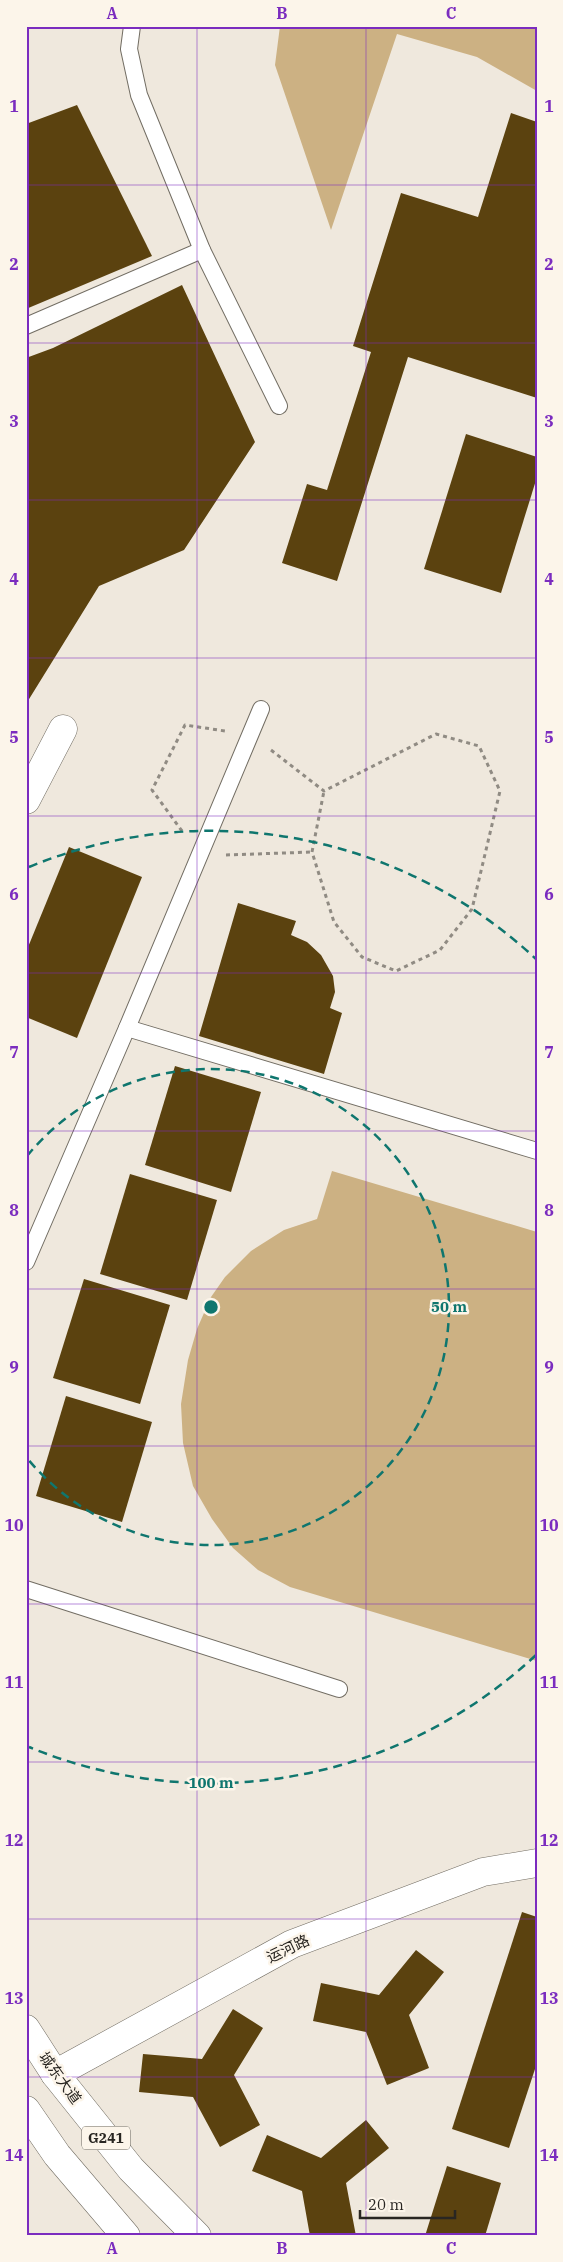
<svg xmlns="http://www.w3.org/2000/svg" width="563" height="2262" viewBox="0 0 563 2262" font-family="'IBM Plex Serif','Noto Sans SC',serif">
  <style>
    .green { fill: #ccb183 }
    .building { fill: #5b420f }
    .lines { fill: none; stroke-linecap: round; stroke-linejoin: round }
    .lane-casing { stroke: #726d63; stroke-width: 18 }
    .street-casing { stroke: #726d63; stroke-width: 29 }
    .highway-casing { stroke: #726d63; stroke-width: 29 }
    .path { stroke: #908b83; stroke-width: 3; stroke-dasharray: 4 4; stroke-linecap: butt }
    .lane { stroke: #fff; stroke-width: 16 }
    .street { stroke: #fff; stroke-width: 28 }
    .highway { stroke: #fff; stroke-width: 28 }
    .grid { fill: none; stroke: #7b2cbf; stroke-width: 1; stroke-opacity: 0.55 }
    .ring { fill: none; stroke: #0f766e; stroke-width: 2.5; stroke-dasharray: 9 6 }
    .labels { text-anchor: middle; stroke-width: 5; stroke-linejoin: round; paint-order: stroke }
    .shield { fill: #fcf5ea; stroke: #68645e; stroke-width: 1 }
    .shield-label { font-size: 14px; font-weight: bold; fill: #292622 }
    .street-label { font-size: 15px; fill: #292622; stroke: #fcf5ea }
    .centre { fill: #0f766e; stroke: #fcf5ea; stroke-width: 2.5 }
    .ring-label { font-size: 15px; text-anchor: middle; font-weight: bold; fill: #0f766e; stroke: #fcf5ea; stroke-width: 5; stroke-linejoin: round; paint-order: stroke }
    .neatline { fill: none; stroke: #7b2cbf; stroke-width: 2 }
    .grid-label { font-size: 16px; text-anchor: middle; font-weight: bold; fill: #7b2cbf }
  </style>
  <rect width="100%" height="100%" fill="#efe8dd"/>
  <g class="green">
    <polygon points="280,26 537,26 537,91 477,57 397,34 331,230 275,65"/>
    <polygon points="332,1171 537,1232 537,1661 290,1587 258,1570 233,1548 212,1519 193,1486 183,1443 181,1404 188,1360 197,1329 211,1297 225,1277 251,1251 284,1230 317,1219"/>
  </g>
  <g class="building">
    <polygon points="77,105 152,256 26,309 26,124"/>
    <polygon points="511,113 537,122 537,398 408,357 337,581 282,563 307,484 327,490 371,352 353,346 401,193 478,217"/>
    <polygon points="182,285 255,442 184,550 99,586 26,704 26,358 53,348"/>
    <polygon points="466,434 537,457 537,477 501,593 424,569"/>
    <polygon points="69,847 142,877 77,1038 26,1017 26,952"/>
    <polygon points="238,903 296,921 291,935 307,942 321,955 333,976 335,992 330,1008 342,1013 324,1074 199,1036"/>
    <polygon points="175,1066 261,1092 231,1192 145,1165"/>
    <polygon points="130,1174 217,1200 187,1300 100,1274"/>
    <polygon points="84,1279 170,1305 140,1404 53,1378"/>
    <polygon points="66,1396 152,1422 122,1522 36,1496"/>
    <polygon points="522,1912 537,1917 537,2063 509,2148 452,2129"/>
    <polygon points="416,1950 444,1972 409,2015 429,2068 387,2085 366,2032 313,2021 321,1983 379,1995"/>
    <polygon points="233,2009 263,2028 234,2075 260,2125 220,2147 193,2097 139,2092 143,2054 202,2059"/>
    <polygon points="366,2120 389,2148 346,2183 356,2236 310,2236 302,2191 252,2171 267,2135 321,2158"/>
    <polygon points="447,2166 501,2183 485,2236 425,2236"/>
  </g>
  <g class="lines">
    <g class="lane-casing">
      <g id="lane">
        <polyline points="132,26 129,49 139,95 202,250 279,406"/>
        <polyline points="26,326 202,250"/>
        <polyline points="127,1028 537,1151"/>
        <polyline points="26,1262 127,1028 261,709"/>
        <polyline points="26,1589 339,1689"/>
      </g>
    </g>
    <g class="street-casing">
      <g id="street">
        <polyline points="26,800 63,729"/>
        <polyline points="55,2074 292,1944 483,1872 537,1863"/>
      </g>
    </g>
    <g class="highway-casing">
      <g id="highway">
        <polyline points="26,2029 55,2074 131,2169 197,2236"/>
        <polyline points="26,2110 57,2155 126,2236"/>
      </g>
    </g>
    <g class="path">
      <polyline points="271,750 324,791 436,734 479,746 500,791 472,909 440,950 396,971 362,957 334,922 312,852 324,791"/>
      <polyline points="182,831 152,790 185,725 225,731"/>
      <polyline points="226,855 312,852"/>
    </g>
    <use href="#lane" class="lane"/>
    <use href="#street" class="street"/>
    <use href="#highway" class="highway"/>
  </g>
  <path class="grid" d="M197,26V2236M366,26V2236M26,185H537M26,343H537M26,500H537M26,658H537M26,816H537M26,973H537M26,1131H537M26,1289H537M26,1446H537M26,1604H537M26,1762H537M26,1919H537M26,2077H537"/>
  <g class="ring">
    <path d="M27 1156A238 238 0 1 1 27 1458"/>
    <path d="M536 1655A476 476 0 0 1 29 1747M29 867A476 476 0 0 1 536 959"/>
  </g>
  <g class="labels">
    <rect class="shield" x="82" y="2126.5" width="48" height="23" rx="4"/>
    <g class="shield-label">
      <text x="106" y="2143">G241</text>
    </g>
    <g class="street-label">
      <text transform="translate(288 1949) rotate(-25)" y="5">运河路</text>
      <text transform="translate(60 2078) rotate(54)" y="5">城东大道</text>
    </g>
  </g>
  <circle cx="211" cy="1307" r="8" class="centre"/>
  <g class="ring-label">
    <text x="449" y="1312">50 m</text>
    <text x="211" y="1788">100 m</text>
  </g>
  <rect width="563" height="2262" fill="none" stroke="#fcf5ea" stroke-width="55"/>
  <path d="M360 2210v8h95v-8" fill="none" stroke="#292622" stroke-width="2.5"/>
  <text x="368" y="2210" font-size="15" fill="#292622" stroke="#fcf5ea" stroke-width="4" paint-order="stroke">20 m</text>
  <rect x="28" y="28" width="508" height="2206" class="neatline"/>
  <g class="grid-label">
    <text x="112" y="19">A</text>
    <text x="282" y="19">B</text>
    <text x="451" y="19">C</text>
    <text x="14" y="112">1</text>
    <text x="549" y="112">1</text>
    <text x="14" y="270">2</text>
    <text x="549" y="270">2</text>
    <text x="14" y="427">3</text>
    <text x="549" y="427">3</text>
    <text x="14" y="585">4</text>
    <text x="549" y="585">4</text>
    <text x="14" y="743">5</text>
    <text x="549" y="743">5</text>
    <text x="14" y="900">6</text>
    <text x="549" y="900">6</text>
    <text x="14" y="1058">7</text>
    <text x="549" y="1058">7</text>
    <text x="14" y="1216">8</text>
    <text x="549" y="1216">8</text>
    <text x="14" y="1373">9</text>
    <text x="549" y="1373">9</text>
    <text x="14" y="1531">10</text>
    <text x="549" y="1531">10</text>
    <text x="14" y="1688">11</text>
    <text x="549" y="1688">11</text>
    <text x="14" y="1846">12</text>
    <text x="549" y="1846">12</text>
    <text x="14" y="2004">13</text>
    <text x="549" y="2004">13</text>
    <text x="14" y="2161">14</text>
    <text x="549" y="2161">14</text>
    <text x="112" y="2254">A</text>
    <text x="282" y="2254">B</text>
    <text x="451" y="2254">C</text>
  </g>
</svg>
